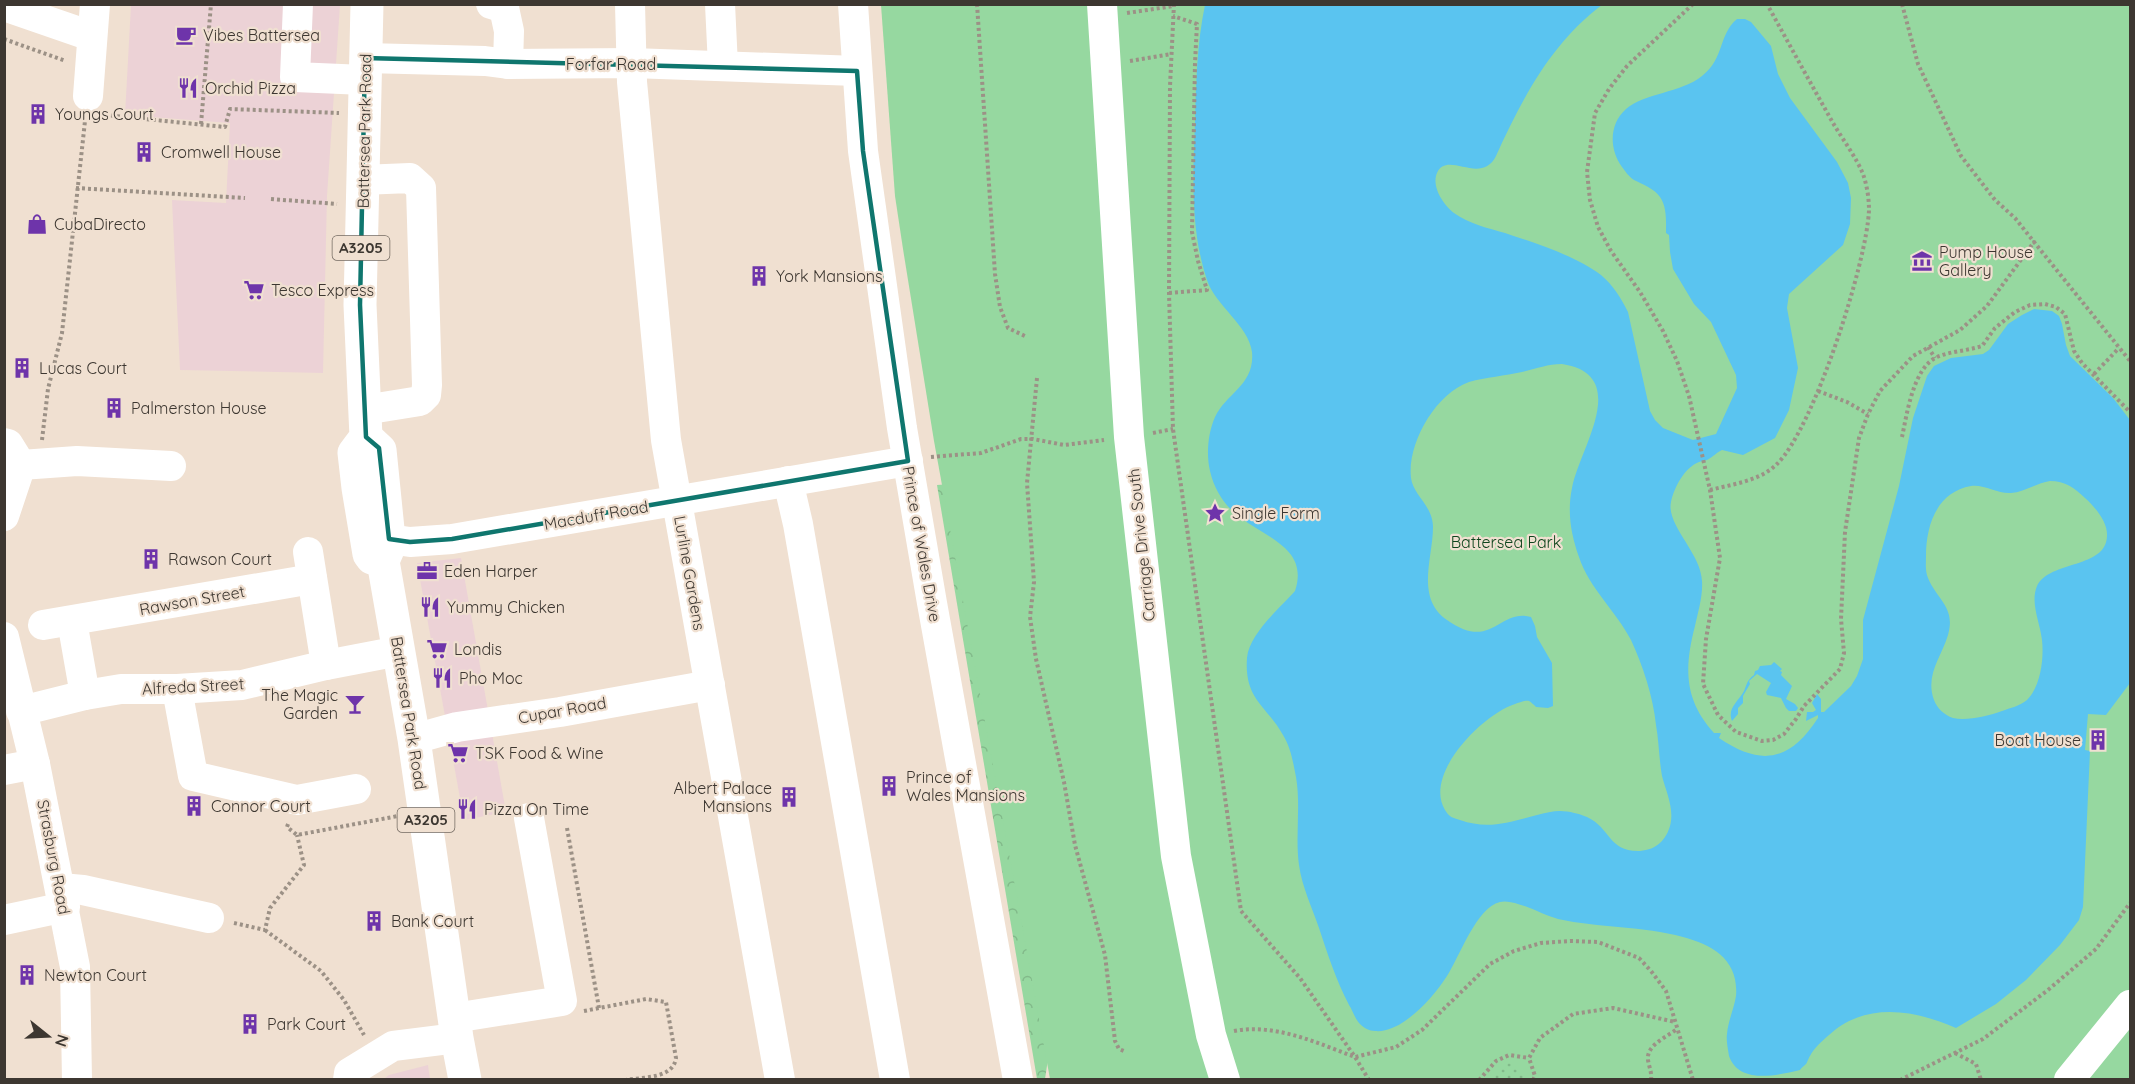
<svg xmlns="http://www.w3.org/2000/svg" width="2135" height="1084" viewBox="0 0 2135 1084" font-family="Quicksand,sans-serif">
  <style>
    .commercial { fill: #ecd2d6 }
    .forest { fill: url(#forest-crowns) }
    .park { fill: #96d8a0 }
    .garden { fill: url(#garden-dots) }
    .water { fill: #5ac4f0; fill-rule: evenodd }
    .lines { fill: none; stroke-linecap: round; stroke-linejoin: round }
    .path { stroke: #9c9186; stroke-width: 4; stroke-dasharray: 3 3; stroke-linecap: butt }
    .minor { stroke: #fff; stroke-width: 30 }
    .highway { stroke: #fff; stroke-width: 33 }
    .marked { fill: none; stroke: #0f766e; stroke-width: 4.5; stroke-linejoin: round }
    .labels { text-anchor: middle; stroke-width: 4.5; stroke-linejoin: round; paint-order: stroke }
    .shield { fill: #f0e0d1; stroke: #736a61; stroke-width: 1.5 }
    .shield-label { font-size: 15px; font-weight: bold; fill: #3d3731 }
    .poi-label { font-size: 16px; fill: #3d3731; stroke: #f0e0d1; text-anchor: start }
    .street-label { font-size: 16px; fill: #3d3731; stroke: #f0e0d1 }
    .park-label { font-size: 16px; fill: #0e451d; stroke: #f0e0d1 }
  </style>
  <defs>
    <pattern id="forest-crowns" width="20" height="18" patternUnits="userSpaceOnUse" patternTransform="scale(1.5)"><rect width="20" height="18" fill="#96d8a0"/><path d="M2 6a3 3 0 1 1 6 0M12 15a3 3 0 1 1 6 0" fill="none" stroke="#82ba8a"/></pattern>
    <pattern id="garden-dots" width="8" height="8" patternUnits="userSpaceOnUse" patternTransform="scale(1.5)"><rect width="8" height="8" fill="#96d8a0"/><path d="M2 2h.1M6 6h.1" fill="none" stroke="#82ba8a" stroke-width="1.8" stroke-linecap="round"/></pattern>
  </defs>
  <rect width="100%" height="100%" fill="#f0e0d1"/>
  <g class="commercial">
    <polygon points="131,5 340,5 327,196 323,373 180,370 172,200 226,203 230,123 125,115"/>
    <polygon points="461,558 506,812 464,820 417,563"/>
    <polygon points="428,1065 430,1079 384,1079 389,1075"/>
  </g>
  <polygon class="forest" points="980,482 1054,1019 1045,1079 1037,1079 937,485"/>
  <polygon class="park" points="881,5 2130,5 2130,1079 1050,1079 934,441 903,249 895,196"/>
  <polygon class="garden" points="1509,1061 1525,1077 1523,1079 1492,1079"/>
  <g class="water">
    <path d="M1205,5H1602C1551,43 1522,99 1496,156C1481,186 1447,150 1437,173C1431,187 1444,205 1454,213C1469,224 1488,228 1505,233C1535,243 1576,256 1601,275C1613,285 1621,298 1628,312L1650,411L1655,420L1663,428L1693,440L1716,434L1737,388L1736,375L1711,322L1694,304L1673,269L1670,252L1669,235L1666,233C1666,221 1667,207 1660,197C1655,189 1642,184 1634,180C1629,177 1625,171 1622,167C1609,149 1609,124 1626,109C1644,93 1681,93 1702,76C1725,58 1718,35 1737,19H1745L1751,22L1771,46L1778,74L1790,98L1837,162L1848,183L1851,198L1850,224L1843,245L1789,294L1787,308L1798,368L1789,410L1775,438L1743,455L1722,450C1717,452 1713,457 1707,460C1705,461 1701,461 1699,462C1684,468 1674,488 1671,502C1666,525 1701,553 1702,581C1703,596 1698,612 1695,626C1684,668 1684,700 1714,733H1721L1719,738C1762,767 1790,761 1818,718V715L1806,721L1807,712H1813L1816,710L1812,703L1817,694L1821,699V712H1824L1851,686L1857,676L1863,659V620L1899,486L1913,418L1927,376L1934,366L1951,358L1983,354L1989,350L2008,324L2022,315L2034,309L2052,311L2059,316L2062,324L2066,345L2070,356L2113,398L2130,420V683L2106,715L2088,714L2085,750L2090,751L2083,907L2079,920L2060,945L2026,980L1996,1004L1956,1028C1915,1010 1866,1001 1829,1035C1822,1041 1814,1048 1810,1056C1809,1057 1807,1063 1806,1064C1804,1066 1801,1068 1800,1070C1775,1076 1739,1084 1729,1056C1728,1049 1726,1041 1727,1034C1728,1021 1734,1009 1736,996C1739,960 1713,945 1683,937C1643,926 1599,928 1558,919C1542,915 1514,898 1500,902C1476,908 1460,956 1447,976C1436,993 1422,1009 1405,1021C1396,1027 1386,1032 1375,1031C1369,1031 1364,1028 1360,1024C1355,1019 1353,1011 1349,1005C1336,980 1328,955 1319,928C1312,907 1302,887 1299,865C1295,836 1301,806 1296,777C1293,762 1291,748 1283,735C1266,705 1244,699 1247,658C1249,634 1279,609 1295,591C1310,546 1261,537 1235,513C1222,502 1214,488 1210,471C1206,454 1208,433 1215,417C1226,393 1255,385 1252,352C1249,326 1215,305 1207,280C1190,229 1193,175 1195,122C1196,83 1197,43 1205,5ZM1562,364C1633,375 1579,449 1572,488C1567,512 1571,535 1579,557C1589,588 1616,611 1631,640C1643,666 1653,696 1656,725C1659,742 1659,759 1662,776C1666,791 1673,806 1671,821C1670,829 1666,837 1661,842C1655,848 1648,850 1640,851C1608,852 1611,828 1587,817C1580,814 1569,811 1560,811C1553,811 1545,813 1537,815C1510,822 1488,830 1460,820C1453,818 1449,817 1445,810C1423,774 1483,714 1515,704C1519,703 1525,700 1529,701C1531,702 1534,705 1536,707L1548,708L1553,706L1552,663L1537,637L1535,626L1531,617C1499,608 1492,652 1447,620C1415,598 1433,558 1433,527C1433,506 1413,495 1411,478C1407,444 1435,394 1469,382C1486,377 1505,376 1522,372C1536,369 1547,364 1562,364ZM2050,481C2065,481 2075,488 2085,498C2095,507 2108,522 2107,536C2106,569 2050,560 2037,586C2030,603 2040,622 2042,640C2044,658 2041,686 2027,700C2020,706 2010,708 2002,711C1988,716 1967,721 1953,718C1944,715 1937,708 1934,700C1925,675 1941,658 1948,635C1956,607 1937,600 1928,578C1925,571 1926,563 1926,556C1926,525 1937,492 1971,486C1984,484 1998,494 2011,493C2024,492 2037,483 2050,481Z"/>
    <path d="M1774,662L1782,669L1780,671L1782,672L1781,675L1792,686L1786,699L1795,704L1798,708L1796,711H1789L1786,708L1781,698L1767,695L1766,692L1771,683L1757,674L1749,681L1750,684L1743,696V703L1738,708V714L1732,721C1727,708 1738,702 1744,691C1747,684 1747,680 1754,675L1755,671L1758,670L1760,666L1771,665Z"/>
  </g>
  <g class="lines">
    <g class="path">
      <polyline points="977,4 995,274 1000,307 1008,328 1027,337"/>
      <polyline points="1174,4 1170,86 1169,293 1173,429 1241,911 1300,978 1355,1057 1396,1047 1422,1030 1490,964 1514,951 1541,943 1570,941 1598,942 1639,958 1651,971 1666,991 1693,1080"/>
      <polyline points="1693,4 1627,66 1609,89 1595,113 1587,172 1590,200 1598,227 1611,251 1640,292 1663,331 1677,361 1689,396 1710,490 1720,558 1706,639 1703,684 1718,715 1736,732 1762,741 1773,740 1784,734 1796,719 1804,706 1840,669 1844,653 1841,619 1845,532 1859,438 1868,414 1880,391 1913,356 1960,330 1987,306 2034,242 2130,361"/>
      <polyline points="1902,4 1918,64 1961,156 1995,200 2015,218 2034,242"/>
      <polyline points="1127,13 1174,6"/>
      <polyline points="4,39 66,61"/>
      <polyline points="1130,61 1171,54"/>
      <polyline points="105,115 225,127 230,109 339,113"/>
      <polyline points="201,124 211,4"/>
      <polyline points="76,188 245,198"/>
      <polyline points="271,199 337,204"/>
      <polyline points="1169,293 1207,290 1198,261 1192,232 1195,63 1197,24 1173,16"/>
      <polyline points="1928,347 1935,358"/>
      <polyline points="2094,374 2119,348"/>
      <polyline points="1037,378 1027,483 1034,582 1030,617 1036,659 1064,782 1075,845 1105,955 1115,1041 1119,1049 1126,1052"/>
      <polyline points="1818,391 1847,402 1868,414"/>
      <polyline points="1153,433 1173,429"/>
      <path d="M1902,437C1907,414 1913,368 1937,357C1951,351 1967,351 1982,346L1995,328L2015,312L2030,305L2045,304L2056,307L2065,314L2074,351L2082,363L2130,412"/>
      <polyline points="42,440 48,389 62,333 85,121"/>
      <polyline points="931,457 981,453 1021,439 1033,439 1064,445 1104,440"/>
      <path d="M1710,490C1733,484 1760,481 1777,464C1814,428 1867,262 1869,210C1869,199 1867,185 1863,174C1856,157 1843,140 1833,123C1811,84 1789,44 1767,4"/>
      <polyline points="288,824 287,827 297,835 398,816"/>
      <polyline points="567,828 599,1008"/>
      <polyline points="234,923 265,930 270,908 304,865 297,835"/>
      <polyline points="265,930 321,971 344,1000 364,1035"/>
      <path d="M584,1011L646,999L666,1002L676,1058C673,1079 643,1077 625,1080"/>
      <path d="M1234,1031C1275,1023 1317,1043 1355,1057L1369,1080"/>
      <polyline points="1955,1053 1976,1064 1981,1080"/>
      <polyline points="1479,1080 1496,1061 1509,1055 1529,1058"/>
      <polyline points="1533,1080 1535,1076 1529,1058 1540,1038 1573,1014 1613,1008 1675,1022"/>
      <path d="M1651,1080C1652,1072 1649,1067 1648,1060C1646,1045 1667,1037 1677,1029"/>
      <polyline points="1900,1080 1983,1039 2048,990 2096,949 2130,903"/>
    </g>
    <g class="minor">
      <polyline points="298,4 295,77 364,80"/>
      <polyline points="491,4 504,8 509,31 508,64"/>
      <polyline points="630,4 632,82 666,440 780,1080"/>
      <polyline points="720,4 723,66"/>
      <polyline points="853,4 863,151 902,428 932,603 1018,1080"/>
      <polyline points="1102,4 1129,437 1176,856 1211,1035 1225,1080"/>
      <polyline points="4,6 91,36"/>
      <polyline points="365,58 485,61 508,64 632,63 857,71"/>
      <polyline points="88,96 95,4"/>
      <polyline points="362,180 410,178 421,188 427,385 426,395 420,401 364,410"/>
      <polyline points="4,443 8,444 21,465 4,516"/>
      <polyline points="21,465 77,461 171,466"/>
      <polyline points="788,481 798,524 895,1080"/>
      <polyline points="389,539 410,542 452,539 908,461"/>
      <polyline points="308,552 326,665"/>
      <polyline points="72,621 85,695"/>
      <polyline points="43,625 312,579"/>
      <polyline points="4,637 35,764 75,967 77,1080"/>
      <polyline points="177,689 193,776 297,800 356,789"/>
      <polyline points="21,711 85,695 121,689 177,689 242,685 326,665 399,651"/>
      <polyline points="414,739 457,727 560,712 710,685"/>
      <polyline points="4,770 35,764"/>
      <polyline points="61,888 83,890 209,918"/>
      <polyline points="4,920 65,907"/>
      <polyline points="454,1018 562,1001 529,818"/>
      <polyline points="348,1080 349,1073 393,1046 457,1038"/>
      <polyline points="2069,1080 2130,1005"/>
    </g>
    <g class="highway">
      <polyline points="367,4 360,305 366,437 354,453 358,488 369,554 372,558 383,561"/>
      <polyline points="366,437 380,450 389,539 389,547 383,561 414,739 457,1038 465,1080"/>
    </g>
  </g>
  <path class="marked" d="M365,58L857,71L863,151L908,461L452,539L410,542L389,539L379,448L366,437L360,305Z"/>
  <defs>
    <g id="cafe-bare" transform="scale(1.62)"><path d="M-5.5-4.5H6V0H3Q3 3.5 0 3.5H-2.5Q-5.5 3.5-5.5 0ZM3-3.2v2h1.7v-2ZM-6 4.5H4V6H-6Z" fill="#6e34aa" stroke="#f0e0d1" stroke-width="2.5" paint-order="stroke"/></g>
    <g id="restaurant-bare" transform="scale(1.62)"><path d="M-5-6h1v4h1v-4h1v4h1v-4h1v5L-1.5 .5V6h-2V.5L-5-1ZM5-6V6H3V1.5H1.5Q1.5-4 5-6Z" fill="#6e34aa" stroke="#f0e0d1" stroke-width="2.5" paint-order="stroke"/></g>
    <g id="building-bare" transform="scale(1.62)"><path d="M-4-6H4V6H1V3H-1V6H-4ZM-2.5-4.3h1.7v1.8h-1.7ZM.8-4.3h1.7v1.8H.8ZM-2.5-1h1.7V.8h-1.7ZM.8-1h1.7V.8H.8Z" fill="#6e34aa" stroke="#f0e0d1" stroke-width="2.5" paint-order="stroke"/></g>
    <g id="shop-bare" transform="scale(1.62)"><path d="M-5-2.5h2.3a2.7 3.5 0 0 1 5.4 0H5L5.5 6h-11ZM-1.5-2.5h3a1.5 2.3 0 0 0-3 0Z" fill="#6e34aa" stroke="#f0e0d1" stroke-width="2.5" paint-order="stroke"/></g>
    <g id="museum-bare" transform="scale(1.62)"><path d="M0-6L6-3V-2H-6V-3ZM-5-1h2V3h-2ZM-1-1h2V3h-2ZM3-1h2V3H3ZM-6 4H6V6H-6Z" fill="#6e34aa" stroke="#f0e0d1" stroke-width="2.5" paint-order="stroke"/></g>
    <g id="supermarket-bare" transform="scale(1.62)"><path d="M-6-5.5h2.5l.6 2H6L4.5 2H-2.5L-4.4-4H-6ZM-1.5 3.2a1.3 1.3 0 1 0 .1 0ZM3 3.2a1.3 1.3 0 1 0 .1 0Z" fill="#6e34aa" stroke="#f0e0d1" stroke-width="2.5" paint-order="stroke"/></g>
    <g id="sight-bare" transform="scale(1.62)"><path d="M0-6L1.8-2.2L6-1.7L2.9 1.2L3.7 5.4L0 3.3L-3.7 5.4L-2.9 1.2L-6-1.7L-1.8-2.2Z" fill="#6e34aa" stroke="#f0e0d1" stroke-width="2.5" paint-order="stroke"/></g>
    <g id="office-bare" transform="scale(1.62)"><path d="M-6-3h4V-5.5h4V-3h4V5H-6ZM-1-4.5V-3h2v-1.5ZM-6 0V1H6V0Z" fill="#6e34aa" stroke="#f0e0d1" stroke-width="2.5" paint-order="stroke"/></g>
    <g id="bar-bare" transform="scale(1.62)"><path d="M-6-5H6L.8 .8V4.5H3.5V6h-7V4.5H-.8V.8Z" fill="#6e34aa" stroke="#f0e0d1" stroke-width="2.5" paint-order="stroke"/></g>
  </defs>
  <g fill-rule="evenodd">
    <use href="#cafe-bare" x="186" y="35"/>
    <use href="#restaurant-bare" x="188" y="88"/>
    <use href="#building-bare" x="38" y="114"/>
    <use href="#building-bare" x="144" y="152"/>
    <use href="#shop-bare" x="37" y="224"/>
    <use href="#museum-bare" x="1922" y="261"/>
    <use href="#building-bare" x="759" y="276"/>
    <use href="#supermarket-bare" x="254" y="290"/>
    <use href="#building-bare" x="22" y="368"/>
    <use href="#building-bare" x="114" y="408"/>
    <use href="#sight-bare" x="1215" y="513"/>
    <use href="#building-bare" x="151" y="559"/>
    <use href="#office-bare" x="427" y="571"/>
    <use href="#restaurant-bare" x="430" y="607"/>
    <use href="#supermarket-bare" x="437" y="649"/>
    <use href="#restaurant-bare" x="442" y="678"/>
    <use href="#bar-bare" x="355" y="704"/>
    <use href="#building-bare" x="2098" y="740"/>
    <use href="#supermarket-bare" x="458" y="753"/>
    <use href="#building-bare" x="889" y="786"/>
    <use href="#building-bare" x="789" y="797"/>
    <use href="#building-bare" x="194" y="806"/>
    <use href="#restaurant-bare" x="467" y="809"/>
    <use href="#building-bare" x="374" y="921"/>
    <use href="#building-bare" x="27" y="975"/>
    <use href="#building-bare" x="250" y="1024"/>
  </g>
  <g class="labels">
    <g class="shield">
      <rect x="332.5" y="236" width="57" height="24" rx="4.5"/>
      <rect x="397.5" y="808" width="57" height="24" rx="4.5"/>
    </g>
    <g class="shield-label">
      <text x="361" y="253">A3205</text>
      <text x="426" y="825">A3205</text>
    </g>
    <g class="poi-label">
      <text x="203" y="41">Vibes Battersea</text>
      <text x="205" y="94">Orchid Pizza</text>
      <text x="55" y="120">Youngs Court</text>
      <text x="161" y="158">Cromwell House</text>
      <text x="54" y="230">CubaDirecto</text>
      <text x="1939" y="258">Pump House<tspan x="1939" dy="18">Gallery</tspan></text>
      <text x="776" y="282">York Mansions</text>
      <text x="271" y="296">Tesco Express</text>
      <text x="39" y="374">Lucas Court</text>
      <text x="131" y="414">Palmerston House</text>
      <text x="1232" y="519">Single Form</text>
      <text x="168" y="565">Rawson Court</text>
      <text x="444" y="577">Eden Harper</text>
      <text x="447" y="613">Yummy Chicken</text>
      <text x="454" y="655">Londis</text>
      <text x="459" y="684">Pho Moc</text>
      <text x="338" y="701" text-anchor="end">The Magic<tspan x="338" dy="18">Garden</tspan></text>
      <text x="2081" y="746" text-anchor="end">Boat House</text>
      <text x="475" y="759">TSK Food &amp; Wine</text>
      <text x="906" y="783">Prince of<tspan x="906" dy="18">Wales Mansions</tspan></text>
      <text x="772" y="794" text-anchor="end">Albert Palace<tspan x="772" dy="18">Mansions</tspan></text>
      <text x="211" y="812">Connor Court</text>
      <text x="484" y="815">Pizza On Time</text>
      <text x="391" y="927">Bank Court</text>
      <text x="44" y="981">Newton Court</text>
      <text x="267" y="1030">Park Court</text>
    </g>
    <g class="street-label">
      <text x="611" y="70">Forfar Road</text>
      <text transform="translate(364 131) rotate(-89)" y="6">Battersea Park Road</text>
      <text transform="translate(596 515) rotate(-10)" y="6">Macduff Road</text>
      <text transform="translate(922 544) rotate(80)" y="6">Prince of Wales Drive</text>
      <text transform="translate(1141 545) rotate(-96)" y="6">Carriage Drive South</text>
      <text transform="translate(690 573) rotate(80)" y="6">Lurline Gardens</text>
      <text transform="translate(192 600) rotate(-10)" y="6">Rawson Street</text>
      <text transform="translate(193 686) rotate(-3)" y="6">Alfreda Street</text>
      <text transform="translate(562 710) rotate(-10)" y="6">Cupar Road</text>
      <text transform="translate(409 713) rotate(81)" y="6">Battersea Park Road</text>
      <text transform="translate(54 857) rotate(79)" y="6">Strasburg Road</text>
    </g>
    <g class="park-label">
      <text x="1506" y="548">Battersea Park</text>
    </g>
  </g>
  <rect width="2135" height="1084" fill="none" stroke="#3d3731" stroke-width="12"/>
  <g transform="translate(48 1036) rotate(108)" stroke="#f0e0d1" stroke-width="4.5" paint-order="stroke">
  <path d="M0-4.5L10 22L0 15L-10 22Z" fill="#3d3731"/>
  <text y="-9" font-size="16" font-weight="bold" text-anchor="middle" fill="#3d3731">N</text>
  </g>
</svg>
